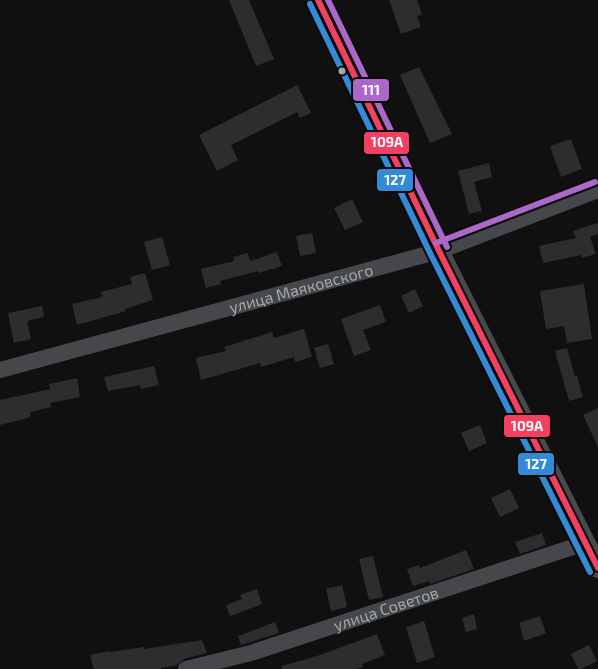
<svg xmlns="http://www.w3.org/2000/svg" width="598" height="669" viewBox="0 0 598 669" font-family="'Exo 2',sans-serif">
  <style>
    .building { fill: #2c2d2e }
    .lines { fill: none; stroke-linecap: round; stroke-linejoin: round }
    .minor { stroke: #45474a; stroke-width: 16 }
    .major { stroke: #48494b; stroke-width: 20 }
    .bus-1-casing { stroke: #0b0b0c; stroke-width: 10 }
    .bus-2-casing { stroke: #0b0b0c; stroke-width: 10 }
    .bus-3-casing { stroke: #0b0b0c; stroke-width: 10 }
    .bus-1 { stroke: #f24062; stroke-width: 6 }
    .bus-2 { stroke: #338bd7; stroke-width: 6 }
    .bus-3 { stroke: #ac68c9; stroke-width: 6 }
    .bus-dot { fill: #a3a9b0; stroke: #0b0b0c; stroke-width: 2 }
    .labels { text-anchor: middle; stroke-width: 5; stroke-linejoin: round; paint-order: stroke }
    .street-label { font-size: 16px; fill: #a3a9b0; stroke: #0b0b0c }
    .line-badge { stroke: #0b0b0c; stroke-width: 2 }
    .badge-label { font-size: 14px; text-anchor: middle; font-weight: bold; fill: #fff }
  </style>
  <rect width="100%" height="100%" fill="#101011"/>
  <g class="building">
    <polygon points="229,0 249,0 274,59 256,66"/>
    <polygon points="389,0 417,0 422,14 417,16 421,27 401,34"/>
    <polygon points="419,67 452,134 430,143 400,75"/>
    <polygon points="297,85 311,113 300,118 297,112 231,145 238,160 217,171 199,135"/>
    <polygon points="571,139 582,169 561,177 550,146"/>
    <polygon points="489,163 492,177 474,182 482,211 469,214 458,171"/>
    <polygon points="352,199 363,222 345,230 334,208"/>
    <polygon points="598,223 598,234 590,237 596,254 582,258 581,255 543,263 539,246 576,238 573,231"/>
    <polygon points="312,233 316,253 300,256 296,236"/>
    <polygon points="162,237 170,265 152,270 144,242"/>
    <polygon points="277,252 282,266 259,273 258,271 220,281 221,284 206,288 201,269 234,261 233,257 248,253 250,261"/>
    <polygon points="145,273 153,300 125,309 126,311 77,325 72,304 103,297 101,292 132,284 130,277"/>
    <polygon points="584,284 592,339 567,343 564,326 546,329 540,291"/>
    <polygon points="415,289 423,306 409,313 401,296"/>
    <polygon points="380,305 386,322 363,330 371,350 354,356 341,319"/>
    <polygon points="42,306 44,317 27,321 31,339 14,343 8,313"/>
    <polygon points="304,329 312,357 295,362 294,357 261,367 260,363 201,380 196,358 226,351 224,347 272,332 274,338"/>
    <polygon points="328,344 334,364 320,368 314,348"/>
    <polygon points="567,348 575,377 577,376 583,397 569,401 555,351"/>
    <polygon points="154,366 159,385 141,389 140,385 108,391 104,377"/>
    <polygon points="77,378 80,397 50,403 51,407 30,412 31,417 0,425 0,400 50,389 49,384"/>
    <polygon points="598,408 598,447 583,415"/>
    <polygon points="480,425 487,443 469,451 461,433"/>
    <polygon points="510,489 519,508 500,517 491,498"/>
    <polygon points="542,533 546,545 520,554 515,542"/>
    <polygon points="466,550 474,569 430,584 429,581 413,586 407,569 419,565 420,568"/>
    <polygon points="373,556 383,597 369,600 359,559"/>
    <polygon points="342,585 347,607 331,611 326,589"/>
    <polygon points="257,589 262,604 230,616 226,605 242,599 240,595"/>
    <polygon points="474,614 477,629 466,632 462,618"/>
    <polygon points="540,616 546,633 524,641 519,623"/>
    <polygon points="424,621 435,657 417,663 406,627"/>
    <polygon points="275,622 279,633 241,645 238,636"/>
    <polygon points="377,634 385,655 362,664 363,667 356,669 282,669 282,666 320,655"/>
    <polygon points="202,640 207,653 184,659 177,665 161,668 161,669 94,669 90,655 110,651 110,652 144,647 144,649"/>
    <polygon points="589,645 597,661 581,669 578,669 571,654"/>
  </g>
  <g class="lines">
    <g class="minor">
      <path id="s1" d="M0,370L439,251L598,190"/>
      <path id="s2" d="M186,669L251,653L585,543"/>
    </g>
    <polyline class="major" points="318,0 439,251 598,568"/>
    <g class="bus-1-casing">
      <polyline id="bus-1" points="318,0 439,251 598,568"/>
    </g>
    <g class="bus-2-casing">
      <polyline id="bus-2" points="310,4 431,255 590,572"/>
    </g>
    <g class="bus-3-casing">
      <g id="bus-3">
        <polyline points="328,0 447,247"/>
        <polyline points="436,243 595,182"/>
      </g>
    </g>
    <use href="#bus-1" class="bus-1"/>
    <use href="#bus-2" class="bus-2"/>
    <use href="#bus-3" class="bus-3"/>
  </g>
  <circle class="bus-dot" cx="342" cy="71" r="4.5"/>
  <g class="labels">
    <g class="street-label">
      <text dy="6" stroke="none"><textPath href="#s1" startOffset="312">улица Маяковского</textPath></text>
      <text dy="6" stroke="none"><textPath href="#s2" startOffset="209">улица Советов</textPath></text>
    </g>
  </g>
  <g class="line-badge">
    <rect x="352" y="78" width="38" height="24" rx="5" fill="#ac68c9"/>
    <rect x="363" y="131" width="47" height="24" rx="5" fill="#f24062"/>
    <rect x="376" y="168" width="38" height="24" rx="5" fill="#338bd7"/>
    <rect x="503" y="414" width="48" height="24" rx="5" fill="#f24062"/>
    <rect x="517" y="452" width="38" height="24" rx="5" fill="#338bd7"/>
  </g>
  <g class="badge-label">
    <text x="371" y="95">111</text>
    <text x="387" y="147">109А</text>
    <text x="395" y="185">127</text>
    <text x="527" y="431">109А</text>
    <text x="536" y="469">127</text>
  </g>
</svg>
